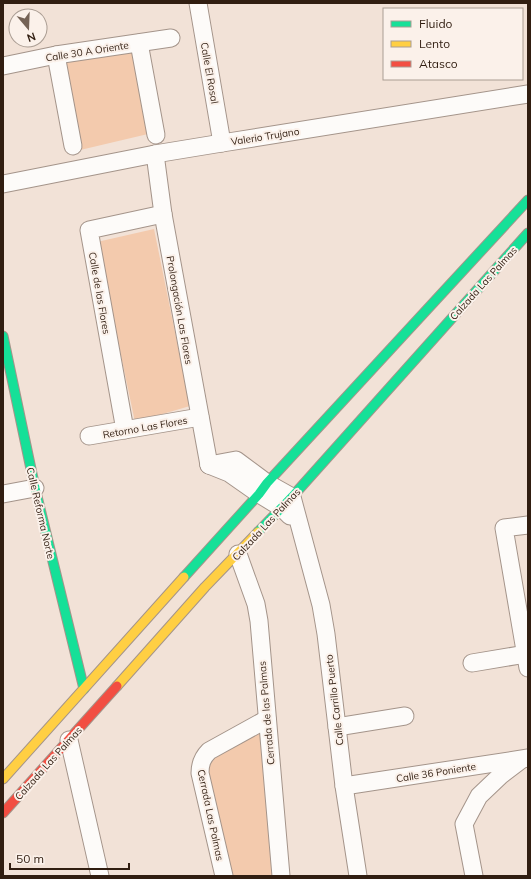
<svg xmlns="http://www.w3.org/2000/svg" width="531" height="879" viewBox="0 0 531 879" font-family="Mulish,sans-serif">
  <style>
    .green { fill: #f3caad }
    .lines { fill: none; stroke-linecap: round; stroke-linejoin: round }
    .street-casing { stroke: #a4948a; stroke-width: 19 }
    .fast-casing { stroke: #a4948a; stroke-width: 11 }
    .slow-casing { stroke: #a4948a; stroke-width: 11 }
    .jam-casing { stroke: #a4948a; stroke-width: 11 }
    .street { stroke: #fdfbf9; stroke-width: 17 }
    .fast { stroke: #16e098; stroke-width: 9 }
    .slow { stroke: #ffcf43; stroke-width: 9 }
    .jam { stroke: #f24e42; stroke-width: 9 }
    .labels { text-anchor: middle; stroke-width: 4; stroke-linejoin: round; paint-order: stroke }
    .street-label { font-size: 10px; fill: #311e11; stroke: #fbf1ea }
  </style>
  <rect width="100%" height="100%" fill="#f2e2d7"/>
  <g class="green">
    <polygon points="132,50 148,134 76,151 66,63"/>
    <polygon points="154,229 190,406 135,422 97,242"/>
    <polygon points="264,728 275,876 229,876 204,774 209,755"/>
  </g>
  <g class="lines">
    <g class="street-casing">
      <g id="street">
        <polyline points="198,3 222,143"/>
        <polyline points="139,43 156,135"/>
        <polyline points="56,55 73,146"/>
        <polyline points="3,66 56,55 171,38"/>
        <polyline points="155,154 163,214 209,465"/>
        <polyline points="3,184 155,154 222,143 528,94"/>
        <polyline points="125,430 89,230 163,214"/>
        <polyline points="89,436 200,417"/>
        <polyline points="209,465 236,460 267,483 292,497 321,605 326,634 344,786 358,876"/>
        <polyline points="209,465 229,473 259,494 282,508 290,516"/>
        <polyline points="3,494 35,488"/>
        <polyline points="528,525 504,528 528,668"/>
        <polyline points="238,554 256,604 259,621 281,876"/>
        <polyline points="472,663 526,654"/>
        <polyline points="337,727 405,716"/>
        <polyline points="69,740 100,876"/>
        <polyline points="344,786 528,758"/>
        <path d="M224,876L200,773C200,764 202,758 209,751L267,719"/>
        <polyline points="474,876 464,824 479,796 500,776 521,760"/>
      </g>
    </g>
    <g class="fast-casing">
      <g id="fast">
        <polyline points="3,336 35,488 84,689"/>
        <polyline points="258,532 292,497 528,233"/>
        <polyline points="184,577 259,494 267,483 528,200"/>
      </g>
    </g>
    <g class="slow-casing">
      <g id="slow">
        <polyline points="117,686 205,587 258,532"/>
        <polyline points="3,779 184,577"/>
      </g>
    </g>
    <g class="jam-casing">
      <polyline id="jam" points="3,813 117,686"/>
    </g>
    <use href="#street" class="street"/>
    <use href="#fast" class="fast"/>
    <use href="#slow" class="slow"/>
    <use href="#jam" class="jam"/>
  </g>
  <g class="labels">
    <g class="street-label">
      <text transform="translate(87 51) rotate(-9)" y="4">Calle 30 A Oriente</text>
      <text transform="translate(210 73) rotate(80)" y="4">Calle El Rosal</text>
      <text transform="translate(265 136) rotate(-9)" y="4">Valerio Trujano</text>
      <text transform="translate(483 283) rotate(-48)" y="4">Calzada Las Palmas</text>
      <text transform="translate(100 293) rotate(80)" y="4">Calle de las Flores</text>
      <text transform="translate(180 310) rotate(80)" y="4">Prolongación Las Flores</text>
      <text transform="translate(145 427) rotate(-10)" y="4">Retorno Las Flores</text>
      <text transform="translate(41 513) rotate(77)" y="4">Calle Reforma Norte</text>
      <text transform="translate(266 524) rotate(-47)" y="4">Calzada Las Palmas</text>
      <text transform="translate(334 700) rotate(-97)" y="4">Calle Carrillo Puerto</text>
      <text transform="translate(266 713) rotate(-95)" y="4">Cerrada de las Palmas</text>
      <text transform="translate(48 763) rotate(-48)" y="4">Calzada Las Palmas</text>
      <text transform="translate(436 772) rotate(-9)" y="4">Calle 36 Poniente</text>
      <text transform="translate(211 815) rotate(78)" y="4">Cerrada Las Palmas</text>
    </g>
  </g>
  <rect width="531" height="879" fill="none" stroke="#311e11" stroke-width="8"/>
  <rect x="383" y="8" width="140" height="72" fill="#fbf1ea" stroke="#aa9d93"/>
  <rect x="391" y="21" width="20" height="6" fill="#16e098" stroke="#aa9d93"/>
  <text x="419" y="28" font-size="12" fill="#311e11">Fluido</text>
  <rect x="391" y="41" width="20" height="6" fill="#ffcf43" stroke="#aa9d93"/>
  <text x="419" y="48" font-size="12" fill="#311e11">Lento</text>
  <rect x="391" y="61" width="20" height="6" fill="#f24e42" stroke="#aa9d93"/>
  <text x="419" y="68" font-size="12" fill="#311e11">Atasco</text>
  <g transform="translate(28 28) rotate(161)"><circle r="19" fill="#fbf1ea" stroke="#aa9d93"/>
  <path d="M0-3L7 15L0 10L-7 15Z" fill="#756356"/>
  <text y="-6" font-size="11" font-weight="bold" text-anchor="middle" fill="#311e11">N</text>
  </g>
  <path d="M10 863v6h119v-6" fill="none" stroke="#311e11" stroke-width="2"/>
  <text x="16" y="863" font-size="12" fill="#311e11" stroke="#fbf1ea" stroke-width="3" paint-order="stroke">50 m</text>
</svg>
